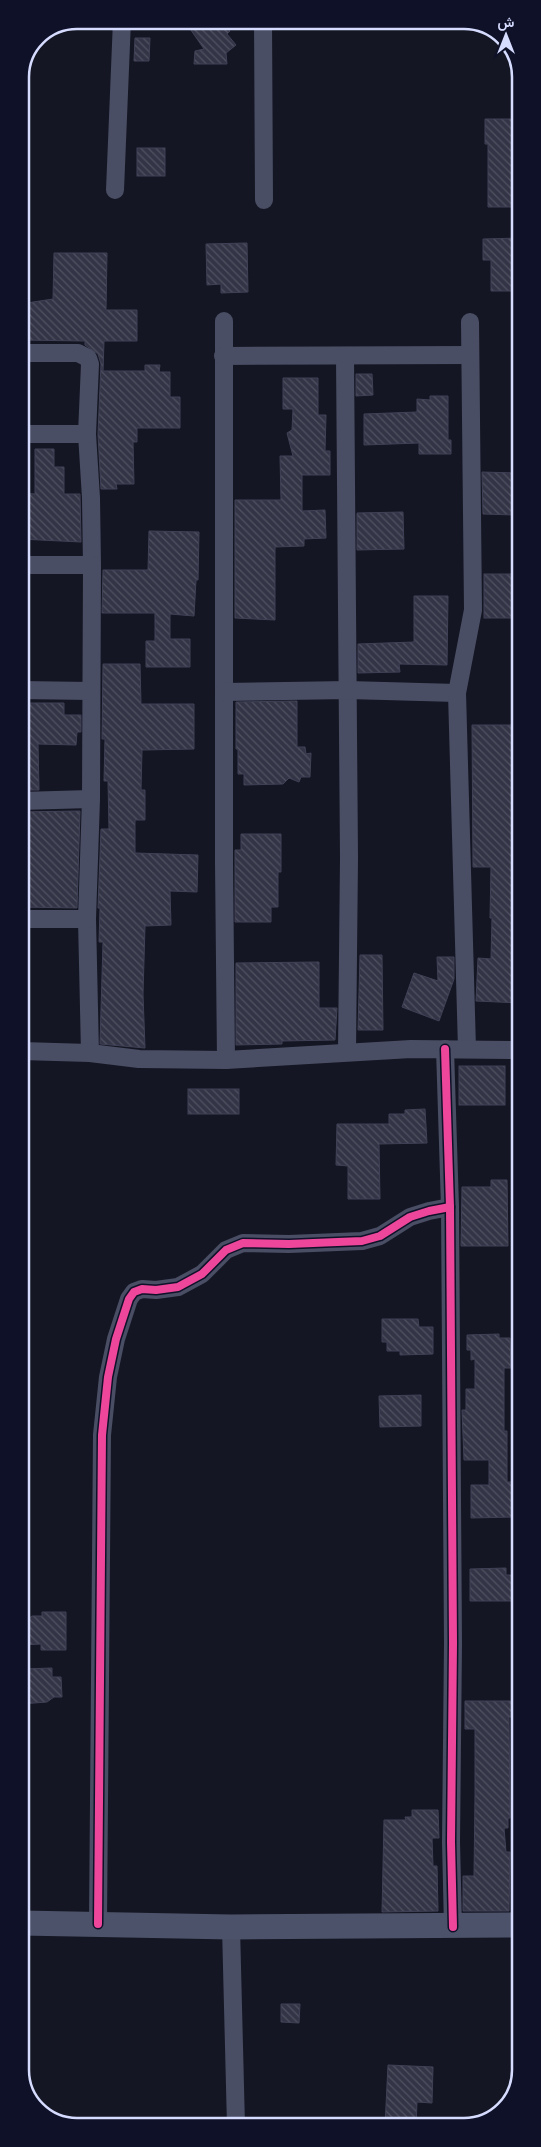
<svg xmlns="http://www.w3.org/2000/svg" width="541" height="2147" viewBox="0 0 541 2147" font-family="'Nunito Sans',Vazirmatn,sans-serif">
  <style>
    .building { fill: url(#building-back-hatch); stroke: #404156 }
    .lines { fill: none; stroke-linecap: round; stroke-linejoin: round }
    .minor { stroke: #494e64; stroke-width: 18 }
    .secondary { stroke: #4c5269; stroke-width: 25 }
    .cycleway-casing { stroke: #0f1129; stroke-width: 11 }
    .cycleway { stroke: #ed469a; stroke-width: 8 }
    .rim { fill: none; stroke: #d6dcff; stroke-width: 2.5 }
  </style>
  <defs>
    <pattern id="building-back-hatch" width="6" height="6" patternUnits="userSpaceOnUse" patternTransform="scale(1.25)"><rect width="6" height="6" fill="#333445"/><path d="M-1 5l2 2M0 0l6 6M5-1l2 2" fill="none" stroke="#505161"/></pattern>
  </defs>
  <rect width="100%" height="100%" fill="#151623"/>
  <g class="building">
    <polygon points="184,20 221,20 230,31 227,34 236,45 226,53 227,64 194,64 195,51 204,49"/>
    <polygon points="135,38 150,38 149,61 134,61"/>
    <polygon points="485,119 520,119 520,207 488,207 488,144 485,144"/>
    <rect x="137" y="148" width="28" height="28"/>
    <polygon points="520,238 520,259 517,259 517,291 491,291 491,260 483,260 483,239"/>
    <polygon points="247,243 248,292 221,293 221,284 207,285 206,244"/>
    <polygon points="54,253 107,253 106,310 137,310 137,341 104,341 103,371 145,371 145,365 160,365 159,372 170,372 170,397 180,397 180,428 137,428 137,442 133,442 134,484 116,484 117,489 101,489 98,434 101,364 98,354 85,345 85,341 20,340 20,304 53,299"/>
    <polygon points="356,374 372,374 373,395 356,396"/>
    <polygon points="283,378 318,378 318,415 326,415 325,451 330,451 330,475 302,475 302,511 325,510 326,538 304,539 304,546 275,547 275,620 235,618 235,500 281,500 280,456 293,456 287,433 292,430 293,409 283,409"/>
    <polygon points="430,396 448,396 448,440 451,440 451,454 419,454 419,443 364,445 364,414 417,412 417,399 430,400"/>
    <polygon points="35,449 54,449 54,467 64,467 64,494 80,494 81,542 20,539 20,493 35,494"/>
    <polygon points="482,472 516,473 515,515 483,514"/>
    <polygon points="403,512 404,549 357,550 357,513"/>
    <polygon points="149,531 199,532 198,580 196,580 194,616 170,614 170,639 190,639 190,667 146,667 146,641 155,641 155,613 102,613 103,570 148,570"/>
    <rect x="484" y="574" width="31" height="44"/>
    <polygon points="414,596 448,596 447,665 399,664 400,672 358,673 358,644 414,642"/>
    <polygon points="103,664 140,664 141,704 194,704 194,749 142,750 141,790 145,790 145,820 135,820 135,853 198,855 197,892 170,891 171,925 145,926 143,994 145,1048 100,1044 103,942 99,942 100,908 98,908 101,829 109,829 108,781 104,781 105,739 102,739"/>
    <polygon points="297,701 297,747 305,747 306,754 311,753 310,777 301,777 299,782 289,778 283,784 244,785 244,774 238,774 238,749 236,749 236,702"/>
    <polygon points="20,703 64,703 64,715 81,715 81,732 77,732 76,745 38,744 39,790 20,790"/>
    <polygon points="472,725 520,725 520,1003 476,1001 478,958 491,959 492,918 490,918 491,867 473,867"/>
    <polygon points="80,811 77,908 20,907 20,812"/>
    <polygon points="241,834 281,834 281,872 278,872 278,907 271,907 271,922 235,922 235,850 241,850"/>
    <polygon points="360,955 382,955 383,1030 358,1030"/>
    <polygon points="437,957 454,957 454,979 439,1021 402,1007 414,973 438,981"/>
    <polygon points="319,962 319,1008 337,1008 335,1040 282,1041 282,1044 236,1045 236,963"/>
    <rect x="459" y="1066" width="46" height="39"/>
    <rect x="188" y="1089" width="51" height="25"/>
    <polygon points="425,1109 427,1143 379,1144 380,1199 348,1199 348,1166 336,1165 337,1124 389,1124 389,1114 405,1114 405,1110"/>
    <polygon points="491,1180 507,1180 508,1246 461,1246 462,1187 491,1187"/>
    <polygon points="382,1319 418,1319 419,1327 433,1327 433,1354 400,1355 400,1351 387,1351 387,1342 382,1342"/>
    <polygon points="499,1334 499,1338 510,1338 511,1368 504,1368 504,1431 507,1431 507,1482 515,1482 515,1517 471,1518 471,1485 489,1485 489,1460 464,1460 462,1410 466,1410 466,1389 475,1389 475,1359 471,1360 471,1350 467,1350 467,1335"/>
    <polygon points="421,1395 421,1426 380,1427 379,1396"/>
    <polygon points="506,1568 506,1575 517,1575 517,1601 470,1601 470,1569"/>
    <polygon points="42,1612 66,1612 66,1650 41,1650 41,1644 21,1645 21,1624 32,1616 42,1616"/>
    <polygon points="52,1668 52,1677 61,1677 62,1697 54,1697 47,1702 21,1704 22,1669"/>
    <polygon points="465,1701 514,1701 514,1717 509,1717 510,1818 508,1818 508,1828 504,1828 506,1852 510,1852 509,1911 463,1911 463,1876 474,1876 475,1796 475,1729 465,1729"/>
    <polygon points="412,1810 438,1810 439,1838 432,1838 433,1866 437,1866 438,1911 382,1912 384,1820 406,1820 405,1817 412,1817"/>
    <polygon points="281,2004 300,2004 299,2023 281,2022"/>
    <polygon points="388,2065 433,2067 432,2103 417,2102 416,2126 385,2126"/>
  </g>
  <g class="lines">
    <g class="minor">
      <polyline points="263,20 264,200"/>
      <polyline points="115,190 122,20"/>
      <polyline points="224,321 224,863 226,1060"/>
      <polyline points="20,353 78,353 88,358 90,364 87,434 91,498 92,565"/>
      <polyline points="223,356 470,355"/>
      <polyline points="345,357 349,858 347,1052"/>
      <polyline points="20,434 87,434"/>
      <polyline points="20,565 92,565 91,799 87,919 90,1053"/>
      <polyline points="20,690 91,691"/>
      <polyline points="224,692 348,690 457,693"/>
      <polyline points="20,801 91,799"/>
      <polyline points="20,919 87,919"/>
      <polyline points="445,1049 450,1207 453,1643 451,1842 453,1927"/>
      <polyline points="467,1049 457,693 473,610 470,322"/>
      <polyline points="21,1051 90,1053 139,1059 226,1060 411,1049 520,1050"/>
      <polyline points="98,1924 102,1435 108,1377 116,1339 129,1299 134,1292 142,1289 156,1290 178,1287 202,1274 226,1250 243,1243 289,1244 362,1241 380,1236 410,1217 429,1211 450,1207"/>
      <polyline points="231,1927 236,2126"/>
    </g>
    <polyline class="secondary" points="21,1923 231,1927 521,1925"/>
    <g class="cycleway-casing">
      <g id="cycleway">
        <polyline points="445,1049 450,1207 453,1643 451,1842 453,1927"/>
        <polyline points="98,1924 102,1435 108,1377 116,1339 129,1299 134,1292 142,1289 156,1290 178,1287 202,1274 226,1250 243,1243 289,1244 362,1241 380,1236 410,1217 429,1211 450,1207"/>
      </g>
    </g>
    <use href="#cycleway" class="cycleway"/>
  </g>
  <path d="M0 0H541V2147H0ZM77 29H464A48 48 0 0 1 512 77V2070A48 48 0 0 1 464 2118H77A48 48 0 0 1 29 2070V77A48 48 0 0 1 77 29Z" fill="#0f1129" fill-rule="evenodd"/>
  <path class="rim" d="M77 29H464A48 48 0 0 1 512 77V2070A48 48 0 0 1 464 2118H77A48 48 0 0 1 29 2070V77A48 48 0 0 1 77 29Z"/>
  <g transform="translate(506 35)" stroke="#0f1129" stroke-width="4" paint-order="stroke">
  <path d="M0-4L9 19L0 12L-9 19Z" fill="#d6dcff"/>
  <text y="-8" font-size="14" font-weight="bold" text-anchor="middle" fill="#d6dcff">ش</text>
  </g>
</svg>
